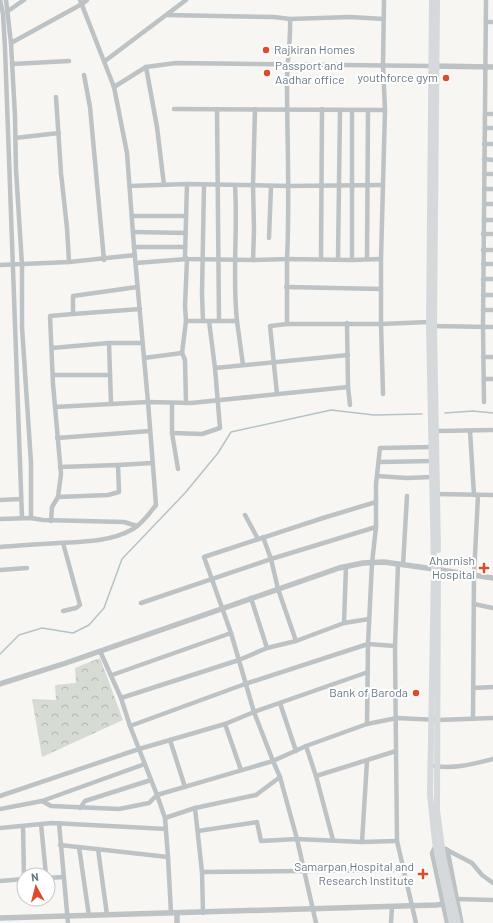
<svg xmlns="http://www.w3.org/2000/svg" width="493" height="923" viewBox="0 0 493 923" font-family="Barlow,sans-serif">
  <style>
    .forest { fill: url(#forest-crowns) }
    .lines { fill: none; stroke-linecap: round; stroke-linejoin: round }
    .stream { stroke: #b5c3c6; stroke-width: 1.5 }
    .minor { stroke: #bdc2c5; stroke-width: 4.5 }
    .tertiary { stroke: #bdc2c5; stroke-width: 5.5 }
    .secondary { stroke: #d5d9dc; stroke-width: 6 }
    .poi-dot { fill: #dd4b2d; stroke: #fff; stroke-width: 1.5 }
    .labels { text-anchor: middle; stroke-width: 4; stroke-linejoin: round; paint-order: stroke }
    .poi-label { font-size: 12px; fill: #677883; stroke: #fff; text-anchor: end }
  </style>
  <defs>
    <pattern id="forest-crowns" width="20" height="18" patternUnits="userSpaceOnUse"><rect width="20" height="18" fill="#d6dbd3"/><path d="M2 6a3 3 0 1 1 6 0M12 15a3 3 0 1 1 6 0" fill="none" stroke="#b1b6b1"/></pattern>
  </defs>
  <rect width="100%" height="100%" fill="#f7f6f3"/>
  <polygon class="forest" points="100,658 123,720 42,757 32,699 56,700 55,685 76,683 75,668"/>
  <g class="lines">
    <g class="stream">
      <polyline points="445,413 473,411 493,413"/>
      <polyline points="0,654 19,635 42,628 73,633 89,625 104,608 122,559 185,493 218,453 231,432 331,410 374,415 422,414"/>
    </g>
    <g class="minor">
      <polyline points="0,0 3,14 5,48 22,518"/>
      <polyline points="6,0 11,43 15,116 16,170 22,265 22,327 31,463 31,518"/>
      <polyline points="384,0 383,65 385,110 381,259 381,324 429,322"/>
      <polyline points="8,11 24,0"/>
      <polyline points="167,15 274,17 290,19 350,17 384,19"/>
      <polyline points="486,22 493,22"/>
      <polyline points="11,43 82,4 87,0"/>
      <polyline points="105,61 186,0"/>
      <polyline points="12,64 69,61"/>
      <polyline points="146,67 157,127 164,185"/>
      <polyline points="84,75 90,107 104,260"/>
      <polyline points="114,87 146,67 176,63 431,66"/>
      <polyline points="56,97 61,173 67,228 69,262"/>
      <polyline points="174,109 385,110"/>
      <polyline points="217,109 219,321"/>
      <polyline points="485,114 493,114"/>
      <polyline points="485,128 493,128"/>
      <polyline points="15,138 59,133"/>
      <polyline points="484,144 493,144"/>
      <polyline points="484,159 493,160"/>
      <polyline points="484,174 493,174"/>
      <path d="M187,184L185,256L187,259L253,260L287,259C290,199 287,140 287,81C287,60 291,40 290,19"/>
      <polyline points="130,186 187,184 289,186 383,185"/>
      <polyline points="484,189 493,189"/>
      <polyline points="484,204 493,204"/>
      <polyline points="132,216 186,216"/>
      <polyline points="484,220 493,220"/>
      <polyline points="133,232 186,233"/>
      <polyline points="483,234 493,234"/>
      <polyline points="269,238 271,186"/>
      <polyline points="134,247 185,247"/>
      <polyline points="483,250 493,250"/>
      <polyline points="321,259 322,109"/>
      <polyline points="338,259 340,110"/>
      <polyline points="367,259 368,110"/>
      <polyline points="381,259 352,260 287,259 287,324 381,324 383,394"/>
      <polyline points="253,260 254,230 253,185 255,109"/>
      <polyline points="352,260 352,110"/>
      <path d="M136,263L187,259L185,306L186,321H237C232,275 238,230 235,185"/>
      <polyline points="483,264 493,264"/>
      <polyline points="0,265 69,262 135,255"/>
      <polyline points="483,279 493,279"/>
      <polyline points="286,287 381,289"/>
      <polyline points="483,295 493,295"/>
      <polyline points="483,310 493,310"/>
      <polyline points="73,314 140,309"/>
      <polyline points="203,321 202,294 204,185"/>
      <polyline points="209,321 215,368"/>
      <polyline points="237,321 243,365"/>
      <polyline points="431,326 493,327"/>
      <polyline points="109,343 142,343"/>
      <polyline points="52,348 109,343 111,404"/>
      <polyline points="182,353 186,321"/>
      <polyline points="483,357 493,357"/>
      <polyline points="144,358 182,353 185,360 186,403"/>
      <polyline points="53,375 110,375"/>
      <polyline points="484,379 493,379"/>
      <polyline points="348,387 350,405"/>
      <polyline points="277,394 270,326 287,324"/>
      <polyline points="484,402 483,326 486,0"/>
      <polyline points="172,403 172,433 178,469"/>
      <polyline points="55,407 148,402 191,403 348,387 347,323"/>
      <polyline points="437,431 493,430"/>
      <polyline points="470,431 474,495"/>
      <polyline points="172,433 202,434 220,428 215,368 348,355"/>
      <polyline points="57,438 150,431"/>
      <polyline points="379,462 432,461"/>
      <polyline points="118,465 152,463"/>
      <polyline points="377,476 407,478 432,477"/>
      <polyline points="435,494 493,495"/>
      <polyline points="58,497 108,495 119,492 118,465 60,467"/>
      <polyline points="0,500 21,499"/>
      <polyline points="245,515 258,539"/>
      <polyline points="0,519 31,518 43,520 124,522 137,526"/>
      <polyline points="51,521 52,507 58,497 61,474 53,384 50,316 73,314 73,296 137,287"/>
      <polyline points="63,543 80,605 76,608 63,611"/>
      <path d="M0,547C19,545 39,544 58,543C83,542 110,542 133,529C143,523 149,514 156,505L148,402L134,247L127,153L114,87L80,0"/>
      <polyline points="403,565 407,496"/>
      <polyline points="346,566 344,623 369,619"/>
      <polyline points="0,570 27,568"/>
      <polyline points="251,598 267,648"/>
      <polyline points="141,603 271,559 376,527"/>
      <polyline points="474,604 493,608"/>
      <polyline points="296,641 344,623"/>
      <polyline points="395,646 398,564"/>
      <polyline points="100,651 121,698 130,726 157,795 273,761 254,712 231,633 204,557 323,518 376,502"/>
      <polyline points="112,675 231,633"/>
      <polyline points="473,688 493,687"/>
      <polyline points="121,698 239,660 267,648 296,641 278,589 271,559 263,537"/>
      <polyline points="280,703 296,751"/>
      <polyline points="473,719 474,575 478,495"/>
      <polyline points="225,724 241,770"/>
      <polyline points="130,726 245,684 368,644 367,724"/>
      <polyline points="306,746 316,776 333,840"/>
      <polyline points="396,751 397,841 416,923"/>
      <polyline points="145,764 42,801 51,806 119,809 149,803 157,795 165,818 168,857 171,913"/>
      <path d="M435,766C455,769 473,764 493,759"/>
      <polyline points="316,776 396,751 395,646 368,644 372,563 376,527 376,484 380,448 432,447"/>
      <polyline points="185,787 170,740 225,724 254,712 368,672"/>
      <polyline points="0,796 139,749 170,740"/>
      <polyline points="80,808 85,801 151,780"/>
      <polyline points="0,809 42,801"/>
      <polyline points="165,818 195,808"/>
      <polyline points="59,823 68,923"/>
      <polyline points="41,824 46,875"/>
      <polyline points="23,826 24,879"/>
      <polyline points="0,828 52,823 166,829"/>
      <polyline points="198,831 257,822 261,841 297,839 362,842 397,841"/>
      <polyline points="362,842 367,761"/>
      <polyline points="60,845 168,857"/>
      <polyline points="436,845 432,853 447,923"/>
      <polyline points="79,847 89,916"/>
      <polyline points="98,849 107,915"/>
      <polyline points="447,850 472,863 482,875 493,883"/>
      <polyline points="202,872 404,870"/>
      <polyline points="48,878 63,877"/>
      <polyline points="0,881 24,879"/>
      <polyline points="456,899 493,900"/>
      <polyline points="203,913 202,872 195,808 256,795 280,777"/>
      <polyline points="316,923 297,839 280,777 273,761 306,746 367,724 397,718 438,720 493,718"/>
      <polyline points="391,923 392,907"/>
    </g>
    <g class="tertiary">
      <polyline points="432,66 493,67"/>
      <polyline points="0,684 66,663 339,568 363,563 384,562 434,569 493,578"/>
      <polyline points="442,848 447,850 461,923"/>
      <polyline points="177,913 177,923"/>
      <polyline points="0,918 436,905 443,904"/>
    </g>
    <g class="secondary">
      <polyline points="432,0 429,326 434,569 430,794 435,842 452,923"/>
      <polyline points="437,0 434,326 438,550"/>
      <polyline points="438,559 437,810 443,856 458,923"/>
    </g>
  </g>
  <g class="poi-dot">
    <circle cx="266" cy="50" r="4"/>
    <circle cx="267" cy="73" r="4"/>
    <circle cx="446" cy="78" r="4"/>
    <path d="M482 562h4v4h4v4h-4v4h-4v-4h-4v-4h4z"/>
    <circle cx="416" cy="693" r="4"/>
    <path d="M421 868h4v4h4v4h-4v4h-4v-4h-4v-4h4z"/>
  </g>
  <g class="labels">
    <g class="poi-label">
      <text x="274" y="54" text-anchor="start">Rajkiran Homes</text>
      <text x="275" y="70" text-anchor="start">Passport and<tspan x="275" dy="14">Aadhar office</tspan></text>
      <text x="438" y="82">youthforce gym</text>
      <text x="475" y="565">Aharnish<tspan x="475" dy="14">Hospital</tspan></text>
      <text x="408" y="697">Bank of Baroda</text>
      <text x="414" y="871">Samarpan Hospital and<tspan x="414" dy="14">Research Institute</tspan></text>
    </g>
  </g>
  <g transform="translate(36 887) rotate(353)"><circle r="19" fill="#ffffff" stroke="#c2c9cd"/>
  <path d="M0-3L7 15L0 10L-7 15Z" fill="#dd4b2d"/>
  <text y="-6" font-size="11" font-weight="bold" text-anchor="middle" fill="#677883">N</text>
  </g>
</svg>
